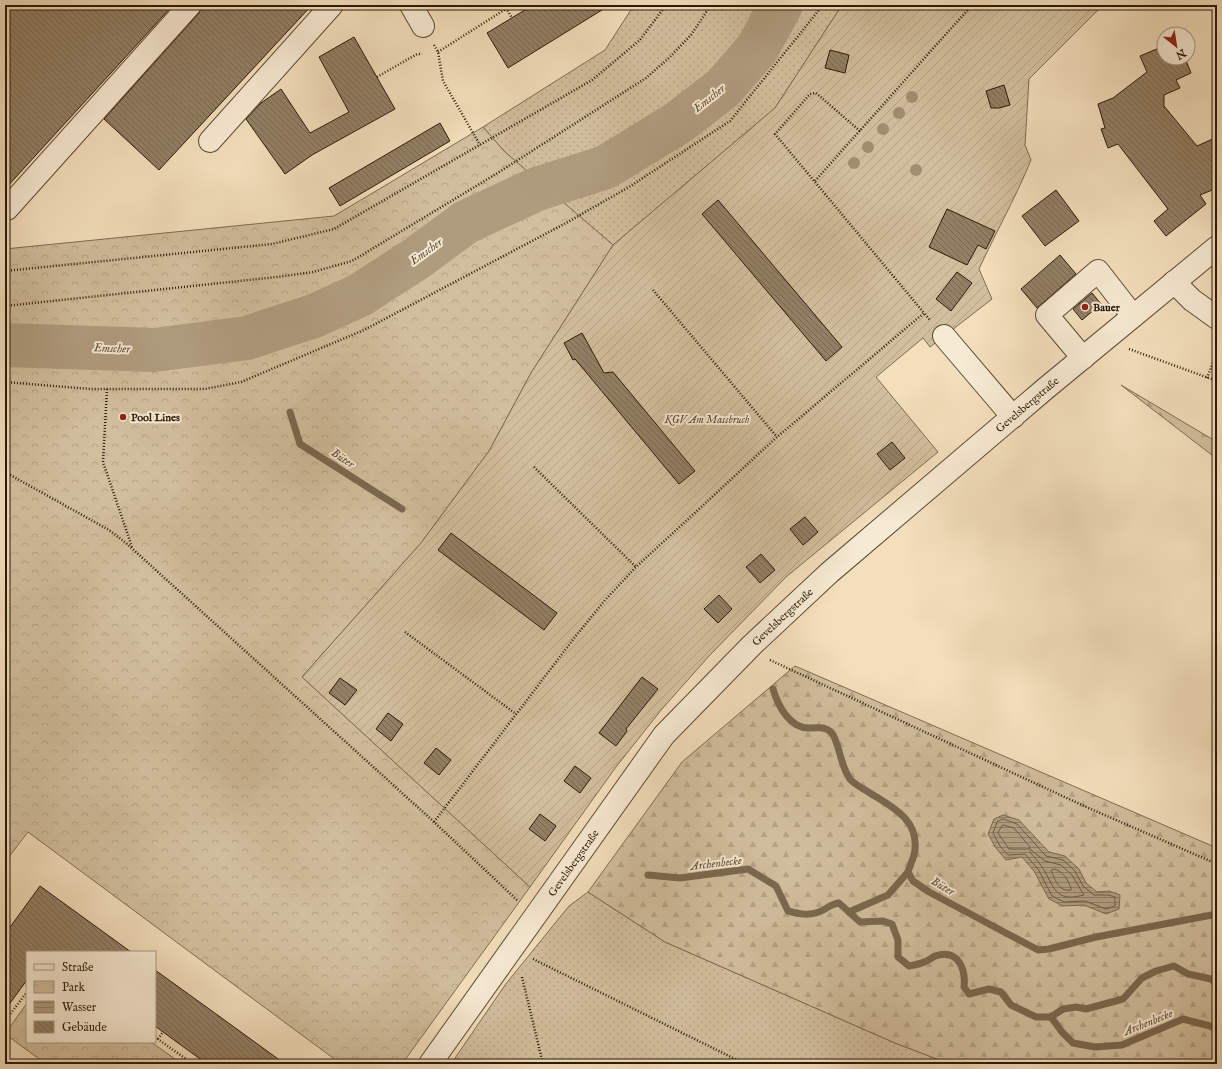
<svg xmlns="http://www.w3.org/2000/svg" width="1222" height="1069" viewBox="0 0 1222 1069" font-family="'IM FELL English',serif">
  <style>
    .grass { fill: url(#grass-dots); stroke: #7e6c52 }
    .forest { fill: url(#forest-firs); stroke: #7e6c52 }
    .park { fill: url(#park-crowns); stroke: #7e6c52 }
    .garden { fill: url(#garden-furrows); stroke: #7e6c52 }
    .water { fill: url(#water-rules); stroke: #7a684f }
    .lines { fill: none; stroke-linecap: round; stroke-linejoin: round }
    .shore { stroke: #6c5b44; stroke-width: 1 }
    .stream { stroke: #7a684f; stroke-width: 7 }
    .river { stroke: #af9c7f; stroke-width: 44 }
    .building { fill: url(#building-back-hatch); stroke: #2a1a08 }
    .minor-casing { stroke: #5c4b35; stroke-width: 24 }
    .path { stroke: #2a1a08; stroke-width: 2.5; stroke-dasharray: 1 2; stroke-linecap: butt }
    .minor { stroke: #f7ead3; stroke-width: 22 }
    .tree { fill: #a08e72 }
    .poi-dot { fill: #8f2418; stroke: #f7ead3; stroke-width: 1.5 }
    .labels { text-anchor: middle; stroke-width: 4; stroke-linejoin: round; paint-order: stroke }
    .poi-label { font-size: 11px; font-weight: bold; fill: #2a1a08; stroke: #f7ead3; text-anchor: start }
    .street-label { font-size: 11px; fill: #2a1a08; stroke: #f7ead3 }
    .park-label { font-size: 11px; font-style: italic; fill: #5c4b35; stroke: #f7ead3 }
    .water-label { font-size: 12px; font-style: italic; fill: #5f4e38; stroke: #f7ead3 }
  </style>
  <defs>
    <pattern id="grass-dots" width="8" height="8" patternUnits="userSpaceOnUse"><rect width="8" height="8" fill="#d1be9d"/><path d="M2 2h.1M6 6h.1" fill="none" stroke="#b4a386" stroke-width="1.8" stroke-linecap="round"/></pattern>
    <pattern id="forest-firs" width="22" height="20" patternUnits="userSpaceOnUse"><rect width="22" height="20" fill="#d1be9d"/><path d="M5 1l3.5 6h-7zM16 11l3.5 6h-7z" fill="#b4a386"/></pattern>
    <pattern id="park-crowns" width="20" height="18" patternUnits="userSpaceOnUse"><rect width="20" height="18" fill="#d1be9d"/><path d="M2 6a3 3 0 1 1 6 0M12 15a3 3 0 1 1 6 0" fill="none" stroke="#b4a386"/></pattern>
    <pattern id="garden-furrows" width="10" height="10" patternUnits="userSpaceOnUse"><rect width="10" height="10" fill="#d1be9d"/><path d="M-1 1l2-2M0 10L10 0M9 11l2-2" fill="none" stroke="#b4a386"/></pattern>
    <pattern id="water-rules" width="6" height="5" patternUnits="userSpaceOnUse"><rect width="6" height="5" fill="#af9c7f"/><path d="M0 2.5h6" fill="none" stroke="#8f7e66"/></pattern>
    <pattern id="building-back-hatch" width="6" height="6" patternUnits="userSpaceOnUse"><rect width="6" height="6" fill="#938066"/><path d="M-1 5l2 2M0 0l6 6M5-1l2 2" fill="none" stroke="#786852"/></pattern>
  </defs>
  <rect width="100%" height="100%" fill="#f3dfbc"/>
  <filter id="stains"><feTurbulence type="fractalNoise" baseFrequency=".005" numOctaves="4"/><feColorMatrix values="0 0 0 0 .2 0 0 0 0 .09 0 0 0 0 .02 0 0 0 .5 -.17"/></filter>
  <radialGradient id="worn" r=".72"><stop offset=".6" stop-color="#630" stop-opacity="0"/><stop offset="1" stop-color="#630" stop-opacity=".3"/></radialGradient>
  <g class="grass">
    <polygon points="634,5 842,5 775,108 613,245 505,152 483,127 605,50"/>
    <polygon points="588,892 665,942 895,1043 950,1064 451,1064 505,985 569,906"/>
  </g>
  <g class="forest">
    <polygon points="1121,385 1217,442 1217,459"/>
    <polygon points="795,666 1217,848 1217,1064 950,1064 895,1043 665,942 588,892 682,762"/>
  </g>
  <g class="park">
    <polygon points="483,127 505,152 613,245 531,373 489,451 421,543 302,677 530,887 402,1064 341,1064 28,832 5,862 5,249 334,216"/>
    <polygon points="27,1003 27,1042 151,1042 182,1064 46,1064 5,1034"/>
  </g>
  <path class="garden" d="M842,5H1103L1029,79L1025,145L1031,160C1016,197 996,232 979,269L992,299L930,347L923,338L876,377L938,452L786,577L710,655L662,709L616,767L530,887L302,677L421,543L489,451L531,373L613,245L775,108Z"/>
  <polygon class="water" points="1003,815 1019,820 1049,852 1065,856 1079,869 1086,883 1097,892 1109,891 1120,895 1119,909 1106,914 1084,905 1063,906 1049,899 1034,871 1022,857 1006,860 996,848 988,834 994,819"/>
  <g class="lines">
    <g class="shore">
      <polygon points="1003,819 1017,824 1046,856 1063,860 1075,871 1083,886 1094,895 1108,895 1115,897 1115,906 1106,909 1085,901 1064,902 1052,896 1038,869 1025,854 1008,855 1000,846 993,833 997,822"/>
      <polygon points="1003,825 1014,828 1030,847 1030,849 1009,849 998,833"/>
      <path d="M1031,850L1045,861L1061,865L1072,875L1084,895C1054,903 1055,887 1042,867C1039,862 1034,857 1030,852Z"/>
      <path d="M1054,869C1063,871 1068,880 1071,888V890C1059,892 1056,881 1051,871Z"/>
    </g>
    <g class="stream">
      <polyline points="264,332 266,346"/>
      <polyline points="290,412 300,444 402,509"/>
      <path d="M773,689C778,706 790,729 810,728C818,728 824,726 831,732C839,740 840,766 850,779C855,785 864,789 870,793C892,807 918,819 915,849C915,856 910,865 908,872L913,881L929,892L1038,950L1049,949L1096,937L1217,914"/>
      <path d="M648,875L680,878L748,869L776,886L788,911C799,914 809,916 819,912C827,909 830,904 839,903L860,922L883,921L892,924L898,940V957L909,966C914,965 920,964 924,962C928,961 931,958 935,956C958,948 966,969 964,987L969,994L989,989L1001,992L1011,1005L1036,1017H1051L1062,1032L1073,1043L1095,1047L1122,1045L1183,1019L1210,1026L1217,1030"/>
      <polyline points="849,912 888,895 908,872"/>
      <polyline points="1051,1017 1063,1009 1076,1007 1086,1009 1123,999 1142,978 1156,971 1174,966 1188,974 1211,979 1217,984"/>
    </g>
    <polyline class="river" points="5,345 154,350 247,338 314,316 360,295 417,258 466,222 537,189 606,167 679,122 723,88 757,49 781,5"/>
  </g>
  <g class="building">
    <polygon points="5,5 173,5 5,189"/>
    <polygon points="202,5 312,5 159,170 104,119 199,13"/>
    <polygon points="533,5 610,5 508,68 487,33"/>
    <polygon points="354,37 395,109 312,155 285,174 246,119 261,103 281,89 310,133 349,112 319,57"/>
    <polygon points="1164,46 1164,58 1185,58 1191,73 1176,80 1180,88 1164,95 1164,106 1197,146 1217,137 1217,188 1200,195 1206,204 1166,236 1154,221 1168,209 1118,144 1108,148 1101,129 1105,128 1098,104 1113,98 1147,72 1140,56"/>
    <polygon points="830,50 849,55 845,73 825,68"/>
    <polygon points="1004,85 1010,105 999,108 991,108 986,91"/>
    <polygon points="440,123 450,141 340,206 329,188"/>
    <polygon points="1056,190 1079,221 1045,246 1022,216"/>
    <polygon points="718,200 842,347 826,361 702,214"/>
    <polygon points="947,209 995,231 986,249 978,245 967,265 929,247"/>
    <polygon points="1060,255 1076,274 1037,308 1021,289"/>
    <polygon points="957,272 972,283 951,311 936,299"/>
    <polygon points="1092,293 1101,304 1082,320 1073,309"/>
    <polygon points="582,333 604,373 613,372 695,471 679,484 575,359 573,360 564,343"/>
    <polygon points="892,442 905,458 890,470 877,454"/>
    <polygon points="805,517 818,532 803,545 790,529"/>
    <polygon points="451,533 557,613 544,630 438,550"/>
    <polygon points="761,554 775,570 760,583 746,567"/>
    <polygon points="719,595 732,609 718,623 704,609"/>
    <polygon points="642,677 658,689 626,729 627,731 616,746 599,733"/>
    <polygon points="340,678 357,690 345,705 329,693"/>
    <polygon points="388,713 403,724 391,741 376,729"/>
    <polygon points="436,748 451,760 439,775 424,763"/>
    <polygon points="575,766 591,778 580,793 564,781"/>
    <polygon points="540,814 556,826 545,841 529,829"/>
    <polygon points="40,886 131,952 27,952 27,980 5,1010 5,934"/>
    <polygon points="155,970 223,1019 285,1064 207,1064 163,1032 155,1026"/>
  </g>
  <g class="lines">
    <g class="minor-casing">
      <g id="minor">
        <polyline points="411,5 423,26"/>
        <polyline points="210,141 332,5"/>
        <polyline points="7,209 190,5"/>
        <polyline points="1174,282 1192,300 1217,318"/>
        <polyline points="944,336 1013,417"/>
        <polyline points="1083,358 1047,315 1098,271 1133,316"/>
        <path id="s1" d="M430,1064L664,735L752,645L829,573L1045,389L1217,247"/>
      </g>
    </g>
    <g class="path">
      <polyline points="506,8 512,18"/>
      <polyline points="434,45 438,52 443,81 480,145"/>
      <polyline points="438,52 512,5"/>
      <polyline points="377,77 417,54 422,54"/>
      <polyline points="860,131 816,93 810,94 775,134 924,313"/>
      <polyline points="815,181 972,5"/>
      <polyline points="5,271 272,244 334,229 592,80 640,40 666,5"/>
      <polyline points="653,290 777,437"/>
      <polyline points="5,306 277,277 313,272 352,261 496,174 646,78 669,58 691,35 711,5"/>
      <polyline points="1129,349 1217,381"/>
      <polyline points="1207,378 1217,352"/>
      <polyline points="5,382 91,389 205,389 241,382 364,330 566,223 629,187 730,121 823,5"/>
      <polyline points="107,389 103,462 132,547"/>
      <polyline points="534,467 636,567"/>
      <polyline points="5,472 109,530 126,543 434,822 518,901"/>
      <polyline points="405,632 516,714"/>
      <polyline points="770,660 1084,806 1217,864"/>
      <polyline points="434,822 575,637 605,600 636,567 777,437 924,313 930,320"/>
      <polyline points="533,959 745,1064"/>
      <polyline points="522,977 543,1064"/>
      <polyline points="26,981 27,982"/>
      <polyline points="5,1021 27,992"/>
      <polyline points="155,1037 193,1064"/>
      <polyline points="158,1039 163,1032"/>
    </g>
    <use href="#minor" class="minor"/>
  </g>
  <g class="tree">
    <circle cx="912" cy="97" r="6"/>
    <circle cx="899" cy="113" r="6"/>
    <circle cx="883" cy="129" r="6"/>
    <circle cx="868" cy="147" r="6"/>
    <circle cx="854" cy="163" r="6"/>
    <circle cx="916" cy="170" r="6"/>
  </g>
  <g class="poi-dot">
    <circle cx="1085" cy="307" r="4"/>
    <circle cx="123" cy="417" r="4"/>
  </g>
  <g class="labels">
    <g class="poi-label">
      <text x="1093" y="311">Bauer</text>
      <text x="131" y="421">Pool Lines</text>
    </g>
    <g class="street-label">
      <text dy="4" stroke="none"><textPath href="#s1" startOffset="895">Gevelsbergstraße</textPath></text>
      <text dy="4" stroke="none"><textPath href="#s1" startOffset="571">Gevelsbergstraße</textPath></text>
      <text dy="4" stroke="none"><textPath href="#s1" startOffset="247">Gevelsbergstraße</textPath></text>
    </g>
    <g class="park-label">
      <text x="707" y="423">KGV Am Massbruch</text>
    </g>
    <g class="water-label">
      <text transform="translate(709 98) rotate(-39)" y="4">Emscher</text>
      <text transform="translate(426 251) rotate(-36)" y="4">Emscher</text>
      <text transform="translate(112 348) rotate(2)" y="4">Emscher</text>
      <text transform="translate(343 458) rotate(33)" y="4">Büter</text>
      <text transform="translate(716 863) rotate(-7)" y="4">Archenbecke</text>
      <text transform="translate(943 886) rotate(30)" y="4">Büter</text>
      <text transform="translate(1148 1022) rotate(-22)" y="4">Archenbecke</text>
    </g>
  </g>
  <rect width="1222" height="1069" fill="none" stroke="#f3dfbc" stroke-width="20"/>
  <rect x="6" y="6" width="1210" height="1057" fill="none" stroke="#2a1a08" stroke-width="2"/>
  <rect x="10" y="10" width="1202" height="1049" fill="none" stroke="#2a1a08"/>
  <rect x="26" y="951" width="130" height="92" fill="#f7ead3" stroke="#a59782"/>
  <rect x="34" y="964" width="20" height="6" fill="#f7ead3" stroke="#a59782"/>
  <text x="62" y="971" font-size="12" fill="#2a1a08">Straße</text>
  <rect x="34" y="981" width="20" height="12" fill="url(#park-crowns)" stroke="#a59782"/>
  <text x="62" y="991" font-size="12" fill="#2a1a08">Park</text>
  <rect x="34" y="1001" width="20" height="12" fill="url(#water-rules)" stroke="#a59782"/>
  <text x="62" y="1011" font-size="12" fill="#2a1a08">Wasser</text>
  <rect x="34" y="1021" width="20" height="12" fill="url(#building-back-hatch)" stroke="#a59782"/>
  <text x="62" y="1031" font-size="12" fill="#2a1a08">Gebäude</text>
  <g transform="translate(1176 46) rotate(150)"><circle r="19" fill="#f7ead3" stroke="#a59782"/>
  <path d="M0-3L7 15L0 10L-7 15Z" fill="#8f2418"/>
  <text y="-6" font-size="11" font-weight="bold" text-anchor="middle" fill="#2a1a08">N</text>
  </g>
  <rect width="100%" height="100%" filter="url(#stains)"/>
  <rect width="100%" height="100%" fill="url(#worn)"/>
</svg>
